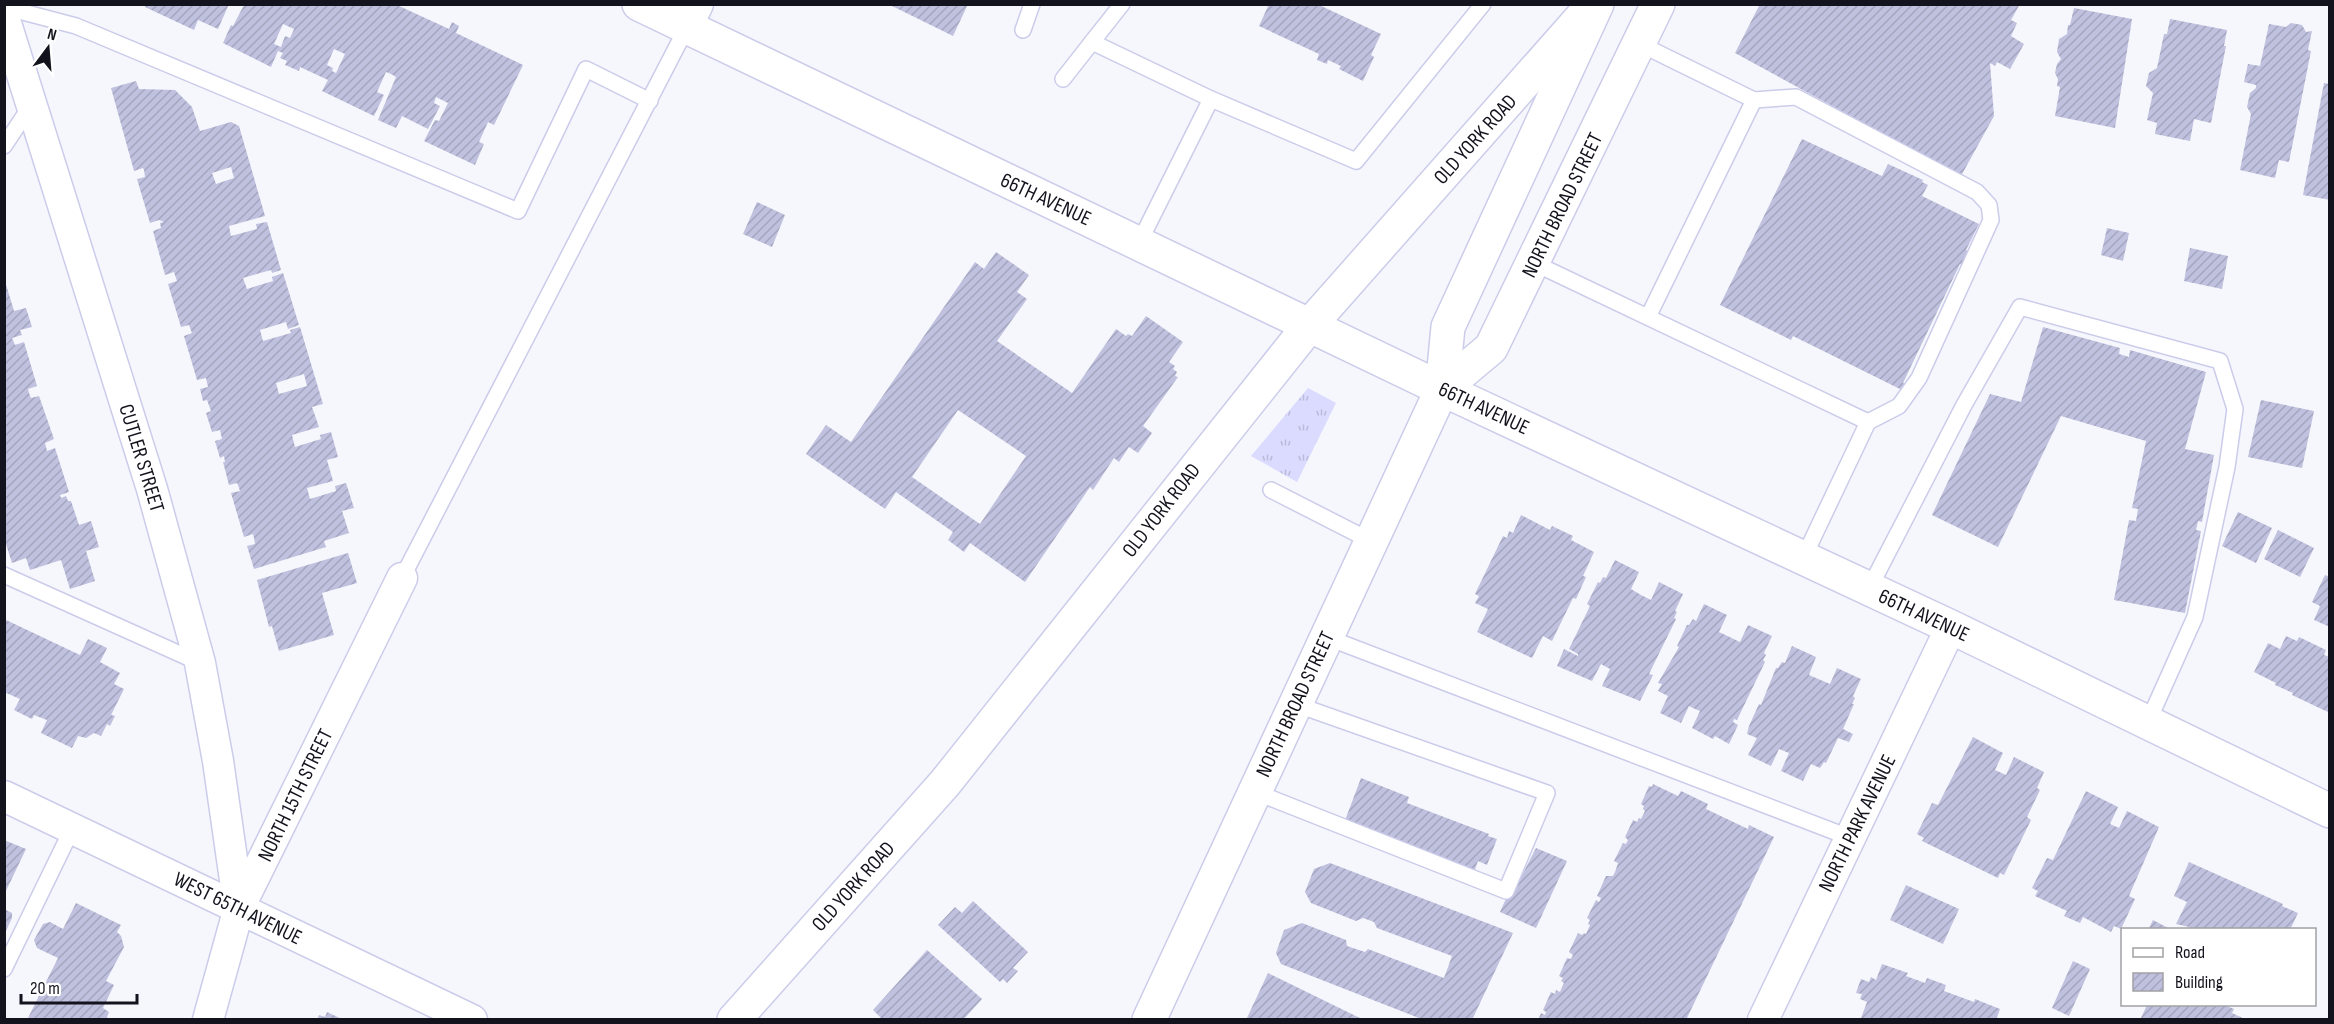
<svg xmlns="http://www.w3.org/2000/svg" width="2334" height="1024" viewBox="0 0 2334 1024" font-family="'Sofia Sans Condensed',sans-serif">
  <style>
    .grass { fill: url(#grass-tufts) }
    .building { fill: url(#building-hatch); fill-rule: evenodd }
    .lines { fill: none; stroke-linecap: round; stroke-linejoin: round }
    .service-casing { stroke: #cbccea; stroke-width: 18 }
    .minor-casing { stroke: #cbccea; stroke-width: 33 }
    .tertiary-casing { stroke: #cbccea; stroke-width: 36 }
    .primary-casing { stroke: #cbccea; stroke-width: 36 }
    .service { stroke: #fff; stroke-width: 15 }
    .minor { stroke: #fff; stroke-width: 30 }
    .tertiary { stroke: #fff; stroke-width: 33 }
    .primary { stroke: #fff; stroke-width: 33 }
    .labels { text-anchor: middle; stroke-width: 6; stroke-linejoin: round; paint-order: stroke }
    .street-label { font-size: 21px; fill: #13131d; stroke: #fff }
  </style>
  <defs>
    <pattern id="grass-tufts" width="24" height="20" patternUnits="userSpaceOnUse" patternTransform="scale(1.5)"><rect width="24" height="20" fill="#dadbff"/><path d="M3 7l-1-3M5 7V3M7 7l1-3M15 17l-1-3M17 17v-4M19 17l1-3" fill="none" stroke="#babbda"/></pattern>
    <pattern id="building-hatch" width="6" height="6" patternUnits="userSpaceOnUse" patternTransform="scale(1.5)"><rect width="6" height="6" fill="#c0c1de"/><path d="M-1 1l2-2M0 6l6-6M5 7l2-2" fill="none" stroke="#a4a5be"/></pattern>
  </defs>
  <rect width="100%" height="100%" fill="#f6f7fd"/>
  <polygon class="grass" points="1308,388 1336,403 1297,482 1251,456"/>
  <g class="building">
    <polygon points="146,4 229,4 218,29 198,20 194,30 145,7"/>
    <polygon points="888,4 968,4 953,36"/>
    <polygon points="1269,4 1317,4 1381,34 1371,55 1374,57 1363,81 1339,69 1341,66 1328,60 1327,64 1317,60 1319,54 1259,26"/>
    <polygon points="1760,4 2020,4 2011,20 2017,23 2011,36 2024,44 2010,69 1997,62 1995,66 1990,63 1994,116 1961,176 1735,53"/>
    <path d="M244,5H397L449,29L452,22L459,26L456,33L523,65L494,125L488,122L479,142L484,144L475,165L424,141L435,120L439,121L448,103L436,97L434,103L440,106L428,129L402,116L396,128L378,120L396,77L391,74L386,72L377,92L384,95L374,116L322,91L328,80L300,67L299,71L285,65L287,61L280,58L283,53L278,51L271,67L223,43L231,25L233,26ZM283,24L294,29L290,38L285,36L281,47L274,44ZM334,49L345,54L336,73L332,71L333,68L327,65Z"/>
    <polygon points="2074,8 2132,19 2115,128 2055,116 2060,87 2057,86 2058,79 2055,73 2057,64 2061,59 2057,52 2059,39 2067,34 2068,25 2070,25"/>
    <polygon points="2170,19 2227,30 2224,46 2226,46 2211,123 2194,119 2190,141 2155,134 2157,123 2147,120 2153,93 2146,86 2149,73 2157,68 2164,34 2167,34"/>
    <polygon points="2291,23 2302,25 2306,32 2312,31 2308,50 2311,51 2289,162 2279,160 2275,178 2240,170 2251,114 2247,107 2250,93 2256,88 2256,85 2244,82 2248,64 2260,66 2269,24 2286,27"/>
    <path d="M136,81L139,89L175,90L192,107L200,131L231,122L239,126L265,216L229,226L231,236L257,229L256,224L267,222L281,270L272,273L271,270L243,278L247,289L273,281L272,277L283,273L299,325L288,329L286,322L260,330L263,341L291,333L290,330L300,327L323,404L312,407L319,427L292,435L295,447L321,439L320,435L331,432L338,457L327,460L333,481L307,488L310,499L336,491L335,486L346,483L354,508L342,511L349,533L324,541L326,547L254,569L247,546L255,544L254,538L253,534L244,537L231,493L240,491L238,485L237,483L229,485L223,462H225L224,456L220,458L215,441L222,439L220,430L212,432L206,413L211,411L207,400L203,401L200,389L208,387L206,378L197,380L184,336L192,333L189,325L181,327L168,284L177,281L174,272L165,275L153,231L161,228L160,223L164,222L159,220L150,223L137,179L145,177L144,170L143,168L134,171L111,88ZM231,167L234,178L216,184L212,173ZM304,374L307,386L279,394L276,383Z"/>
    <polygon points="2324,83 2330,84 2330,200 2303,195"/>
    <polygon points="1802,139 1882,176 1888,164 1923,180 1922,182 1928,185 1922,196 1979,224 1966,250 1974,254 1968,268 1960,264 1903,383 1905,384 1902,390 1793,336 1791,340 1720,305"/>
    <polygon points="757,202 785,215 772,247 743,234"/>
    <polygon points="2107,228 2129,233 2123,261 2101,255"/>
    <polygon points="2190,248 2228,256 2222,289 2184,281"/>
    <path d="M996,252L1029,275L1017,292L1027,299L997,341L1072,393L1116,329L1126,336L1128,334L1132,336L1146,316L1183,342L1169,362L1175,366L1173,369L1177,372L1175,376L1178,377L1143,426L1152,433L1138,453L1129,447L1119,462L1114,458L1093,490L1090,487L1025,582L970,543L964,552L948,540L953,532L896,492L885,509L806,454L826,425L851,442L975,262L984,269ZM958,410L1026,456L980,524L912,477Z"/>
    <polygon points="5,281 14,311 26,308 32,327 20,330 22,335 12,338 15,345 24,342 37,386 28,389 29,393 31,398 39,396 54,439 45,443 47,451 55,448 69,492 60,495 61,498 66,496 68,501 71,501 79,525 91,521 99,547 86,551 95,581 70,589 61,560 30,570 26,558 12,563 4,538"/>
    <polygon points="2043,327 2120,348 2119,354 2129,357 2130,350 2206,372 2185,449 2214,455 2202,522 2198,521 2196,530 2201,531 2185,613 2114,600 2129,520 2136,521 2138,509 2132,508 2146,441 2061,416 1998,547 1932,515 1990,394 2021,402"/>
    <polygon points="2261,400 2314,411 2302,468 2248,457"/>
    <polygon points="2238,512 2272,528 2256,563 2222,546"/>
    <polygon points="1521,515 1550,530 1552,526 1573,536 1571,540 1594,552 1583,576 1586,577 1576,599 1573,598 1552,641 1543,636 1532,658 1477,632 1488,609 1475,603 1479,596 1475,594 1503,536 1507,538 1509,531 1513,533"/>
    <polygon points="2278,530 2314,548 2300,577 2264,559"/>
    <polygon points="348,553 357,583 322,593 334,635 279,651 272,626 269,627 257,580"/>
    <polygon points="1615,560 1639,572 1631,589 1641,595 1651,600 1659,582 1683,594 1675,611 1677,612 1674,618 1676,619 1649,674 1653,675 1640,701 1602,686 1610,669 1601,664 1592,681 1557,666 1564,649 1578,656 1578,654 1569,649 1590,606 1587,604 1598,582 1600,583 1603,577 1606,578"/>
    <polygon points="2325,575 2330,577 2330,627 2314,620 2320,606 2312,602"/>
    <polygon points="1704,604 1727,615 1719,632 1740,642 1748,625 1772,636 1764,653 1766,655 1763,660 1765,662 1737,720 1734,719 1733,722 1738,725 1729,744 1715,736 1713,739 1692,728 1700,711 1695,709 1689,706 1681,723 1660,713 1668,696 1658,691 1662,684 1658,683 1679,647 1677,646 1687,625 1689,625 1693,619 1696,621"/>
    <polygon points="4,619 80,655 88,639 107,648 100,662 120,673 114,684 124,689 111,715 115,716 110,726 107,724 101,736 94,733 86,738 78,736 72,748 41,733 47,720 34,715 32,719 14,710 20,699 4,692"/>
    <polygon points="2286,636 2297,641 2299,637 2326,650 2324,655 2330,657 2330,713 2292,695 2293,693 2275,685 2276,683 2254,672 2268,643 2280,649"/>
    <polygon points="1792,646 1816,657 1809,675 1830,684 1837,668 1861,679 1853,696 1855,698 1852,704 1854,704 1843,729 1853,734 1849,742 1838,738 1826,763 1824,762 1820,768 1811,764 1803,781 1781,771 1789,753 1779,749 1771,766 1748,755 1757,738 1747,734 1749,726 1759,704 1761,705 1776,668 1778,668 1782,662 1785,663"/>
    <polygon points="1973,737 2003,753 1995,770 2006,775 2014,757 2044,772 2037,788 2040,790 2027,817 2031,820 2004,875 2000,873 1998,878 1922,841 1924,838 1917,834 1932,803 1938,805"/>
    <polygon points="1361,778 1409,797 1407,803 1489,834 1488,836 1497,839 1487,865 1478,861 1473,875 1344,823"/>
    <polygon points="1653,784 1678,796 1681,791 1708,804 1706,809 1748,829 1749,825 1774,837 1686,1020 1538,1020 1541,1013 1545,1015 1546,1012 1543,1010 1551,992 1555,994 1556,990 1560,992 1562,987 1564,983 1561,981 1563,978 1559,976 1567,958 1571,959 1573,955 1569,952 1578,933 1582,935 1584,933 1586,934 1590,925 1588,924 1590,920 1587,918 1596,900 1599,902 1601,898 1597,896 1606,876 1613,876 1615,872 1618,863 1614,861 1623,843 1626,844 1628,840 1625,837 1633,820 1637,822 1639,818 1641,819 1645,811 1643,809 1644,806 1641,804 1649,786 1652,787"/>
    <polygon points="2086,791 2118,807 2110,824 2119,828 2127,811 2159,827 2129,896 2135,899 2121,929 2114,926 2111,932 2083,917 2080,923 2064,916 2067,911 2035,896 2038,891 2032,888 2047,858 2053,860"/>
    <polygon points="4,840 26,849 4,895"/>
    <polygon points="1536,848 1567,861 1536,928 1500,912 1516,877 1520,879"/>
    <polygon points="2189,862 2283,904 2282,906 2298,913 2290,930 2188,930 2189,927 2176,924 2187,902 2174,896"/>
    <polygon points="1330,863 1513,933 1472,1020 1424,1020 1281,964 1276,953 1284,930 1302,923 1346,940 1347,946 1365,952 1368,949 1444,978 1452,956 1377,928 1374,922 1363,918 1356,921 1311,903 1305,892 1314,869"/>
    <polygon points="1906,885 1959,909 1943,944 1890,920"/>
    <polygon points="973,901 1028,952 1013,968 1018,971 1007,983 1003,979 1000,982 938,925 955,907 962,913"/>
    <polygon points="76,903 121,925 117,932 121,936 124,947 106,981 114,985 103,1008 109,1012 106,1020 27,1020 58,958 37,948 34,940 43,924 50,922 63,929"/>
    <polygon points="4,909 12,913 12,918 4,935"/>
    <polygon points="2153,920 2172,930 2148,930"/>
    <polygon points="927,950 982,999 963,1020 883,1020 873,1010"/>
    <polygon points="2073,961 2090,969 2069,1016 2052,1008"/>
    <polygon points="1882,964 1908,973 1906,976 1925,983 1927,978 1946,985 1944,991 1974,1002 1975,999 2000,1009 1996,1020 1861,1018 1867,1002 1860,999 1862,994 1856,993 1858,987 1861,979 1869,982 1871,977 1876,980"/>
    <polygon points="1268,973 1364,1020 1246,1020"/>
    <polygon points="2147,1005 2224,1005 2234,1009 2232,1013 2247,1020 2140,1020"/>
    <polygon points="327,1012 344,1020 317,1020 319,1015 325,1017"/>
  </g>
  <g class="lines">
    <g class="service-casing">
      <g id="service">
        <polyline points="4,7 76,26 518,211 586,69 650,101"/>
        <polyline points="1023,30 1032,4"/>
        <polyline points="1092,42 1122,4"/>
        <polyline points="1640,44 1754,100 1648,317"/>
        <polyline points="1063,79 1092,42 1211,99 1139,243"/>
        <polyline points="1211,99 1356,161 1483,4"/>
        <polyline points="1754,100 1796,97 1977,192 1989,205 1991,220 1919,378 1899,406 1868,422"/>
        <polyline points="4,146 32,104"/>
        <polyline points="1534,263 1868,422 1803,559"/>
        <polyline points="1271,490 1371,541"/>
        <polyline points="4,575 200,663"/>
        <polyline points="402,578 687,27"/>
        <polyline points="1869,589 1964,405 2020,307 2220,361 2235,409 2227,467 2195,617 2148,722"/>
        <polyline points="1326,637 1851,838"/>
        <polyline points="1255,792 1506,891 1547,793 1295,704"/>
        <polyline points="4,969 72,829"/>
      </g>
    </g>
    <g class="minor-casing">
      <g id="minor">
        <polyline points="4,17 152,489 200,663 218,761 239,908"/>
        <polyline points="687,27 698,4"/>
        <polyline points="4,796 472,1020"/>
        <polyline points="208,1020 239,908 402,578"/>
        <polyline points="1763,1020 1951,627"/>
      </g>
    </g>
    <g class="tertiary-casing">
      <g id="tertiary">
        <polyline points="639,4 1442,389 1951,627 2330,811"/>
        <polyline points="734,1020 945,783 1309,326 1591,7"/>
      </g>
    </g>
    <g class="primary-casing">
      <g id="primary">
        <polyline points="1442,389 1491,348 1658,4"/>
        <polyline points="1149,1020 1442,389 1448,327 1597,4"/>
      </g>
    </g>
    <use href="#service" class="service"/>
    <use href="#minor" class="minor"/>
    <use href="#tertiary" class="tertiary"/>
    <use href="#primary" class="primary"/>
  </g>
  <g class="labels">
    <g class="street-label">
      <text transform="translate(1475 139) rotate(-48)" y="7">OLD YORK ROAD</text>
      <text transform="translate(1046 199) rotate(25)" y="7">66TH AVENUE</text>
      <text transform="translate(1562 205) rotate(-64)" y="7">NORTH BROAD STREET</text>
      <text transform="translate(1484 408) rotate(25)" y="7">66TH AVENUE</text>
      <text transform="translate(142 458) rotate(73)" y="7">CUTLER STREET</text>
      <text transform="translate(1161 510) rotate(-52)" y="7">OLD YORK ROAD</text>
      <text transform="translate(1924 615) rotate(25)" y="7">66TH AVENUE</text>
      <text transform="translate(1295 704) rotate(-65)" y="7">NORTH BROAD STREET</text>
      <text transform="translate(295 795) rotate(-64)" y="7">NORTH 15TH STREET</text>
      <text transform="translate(1857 823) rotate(-64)" y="7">NORTH PARK AVENUE</text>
      <text transform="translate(853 886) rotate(-48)" y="7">OLD YORK ROAD</text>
      <text transform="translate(238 908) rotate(26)" y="7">WEST 65TH AVENUE</text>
    </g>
  </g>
  <rect width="2334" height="1024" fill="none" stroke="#13131d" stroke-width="12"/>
  <rect x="2121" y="928" width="195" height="78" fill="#ffffff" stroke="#a1a1a5" stroke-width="1.5"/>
  <rect x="2133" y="948" width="30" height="9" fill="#ffffff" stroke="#a1a1a5" stroke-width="1.5"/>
  <text x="2175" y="958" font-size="18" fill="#13131d">Road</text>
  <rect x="2133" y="973" width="30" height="18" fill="url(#building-hatch)" stroke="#a1a1a5" stroke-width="1.5"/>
  <text x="2175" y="988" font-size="18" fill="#13131d">Building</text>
  <g transform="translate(48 48) rotate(16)" stroke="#ffffff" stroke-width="4.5" paint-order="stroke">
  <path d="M0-4.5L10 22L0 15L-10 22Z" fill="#13131d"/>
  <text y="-9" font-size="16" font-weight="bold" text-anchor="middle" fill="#13131d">N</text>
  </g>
  <path d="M21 994v9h116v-9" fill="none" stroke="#13131d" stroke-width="3"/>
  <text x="30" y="994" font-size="18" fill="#13131d" stroke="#ffffff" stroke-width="4.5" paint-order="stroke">20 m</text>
</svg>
